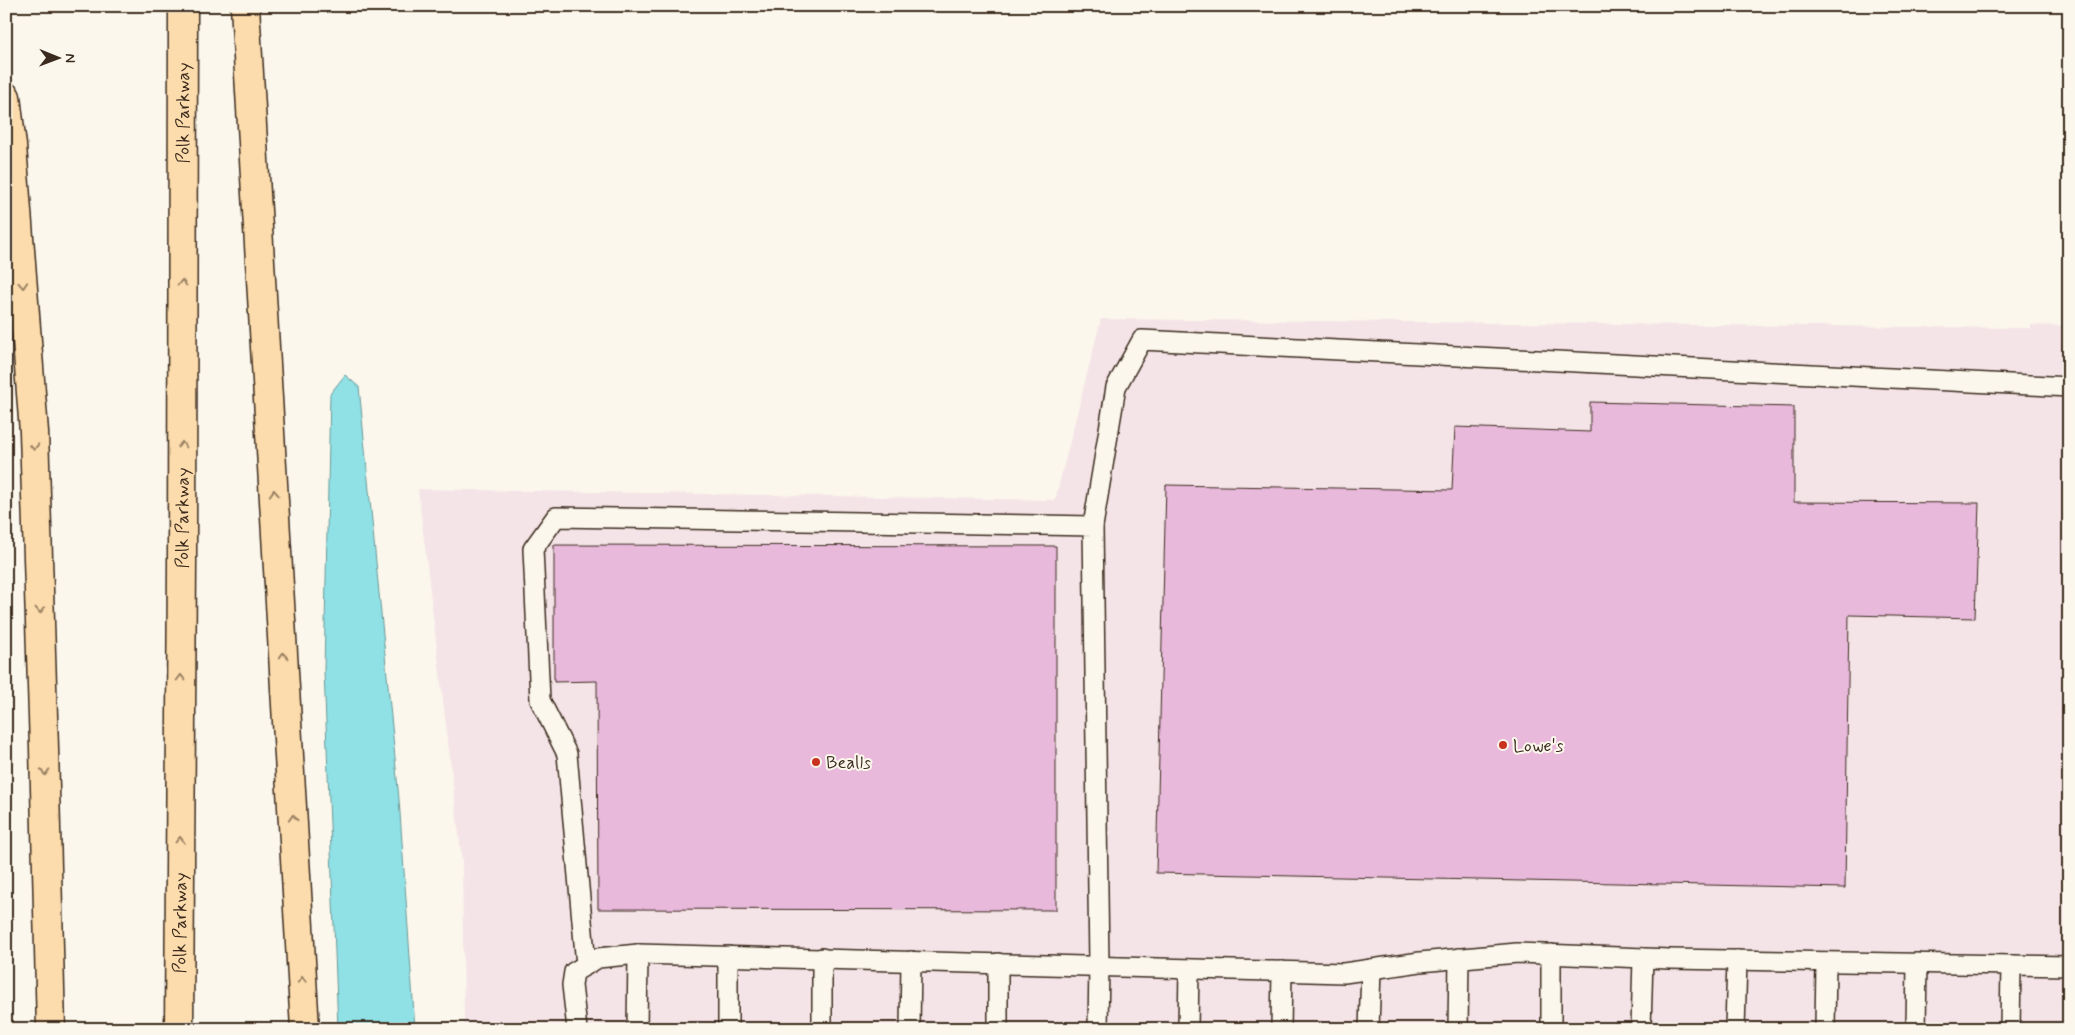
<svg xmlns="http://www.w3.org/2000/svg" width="2075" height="1035" viewBox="0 0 2075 1035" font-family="Mynerve,sans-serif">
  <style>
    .built { fill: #f5e4e7 }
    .water { fill: #8fe1e6; stroke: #6d9896 }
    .building { fill: #e8b9db; stroke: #3b2a1e }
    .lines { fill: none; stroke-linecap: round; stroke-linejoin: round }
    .lane-casing { stroke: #3b2a1e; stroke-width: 22 }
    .highway-casing { stroke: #3b2a1e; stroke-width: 31 }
    .lane { stroke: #fbf7ec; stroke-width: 19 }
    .highway { stroke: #fcdcac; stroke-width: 28 }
    .oneway { stroke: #9c8365 }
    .poi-dot { fill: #c8321e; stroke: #fbf7ec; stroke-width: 2 }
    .labels { text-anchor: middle; stroke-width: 4; stroke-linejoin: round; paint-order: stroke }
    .street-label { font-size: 18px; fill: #3b2a1e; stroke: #fbf7ec }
    .poi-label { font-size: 18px; fill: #3b2a1e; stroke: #fbf7ec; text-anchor: start }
  </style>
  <rect width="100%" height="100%" fill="#fbf7ec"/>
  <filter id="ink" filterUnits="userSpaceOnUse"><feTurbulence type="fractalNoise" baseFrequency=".02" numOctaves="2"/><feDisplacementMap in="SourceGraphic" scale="10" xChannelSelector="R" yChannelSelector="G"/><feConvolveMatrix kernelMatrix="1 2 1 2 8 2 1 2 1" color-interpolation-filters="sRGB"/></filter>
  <g filter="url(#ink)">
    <polygon class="built" points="1101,319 2030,328 2030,325 2069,326 2069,1029 464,1029 462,861 418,489 1055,500"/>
    <polygon class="water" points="345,375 359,387 399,799 415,1029 338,1029 324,671 330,394"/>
    <g class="building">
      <polygon points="1590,402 1794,407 1794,502 1979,503 1975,618 1849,615 1845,888 1156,873 1166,485 1452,490 1455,427 1590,432"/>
      <polygon points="554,545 1056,546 1056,910 598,909 597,681 554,682"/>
    </g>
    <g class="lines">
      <g class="lane-casing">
        <g id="lane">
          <polyline points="1093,526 1116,387 1142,340 2069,387"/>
          <polyline points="586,965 567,754 540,700 533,549 556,517 1093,526 1099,965 1098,1029"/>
          <polyline points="577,1029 572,985 574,972 598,958 638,954 1344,973 1420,962 1517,953 1670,959 2069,966"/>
          <polyline points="637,1029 638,954"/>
          <polyline points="728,1029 728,956"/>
          <polyline points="822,1029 822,958"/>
          <polyline points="910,1029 911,961"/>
          <polyline points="998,1029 998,963"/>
          <polyline points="1188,1029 1189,969"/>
          <polyline points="1281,1029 1282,971"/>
          <polyline points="1369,1029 1371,969"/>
          <polyline points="1458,1029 1459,958"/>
          <polyline points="1551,1029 1551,954"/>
          <polyline points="1641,1029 1643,958"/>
          <polyline points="1735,1029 1737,960"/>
          <polyline points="1825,1029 1826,962"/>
          <polyline points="1916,1029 1917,963"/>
          <polyline points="2010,1029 2011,965"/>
        </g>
      </g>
      <g class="highway-casing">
        <g id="highway">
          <polyline points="245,6 305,1029"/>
          <polyline points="6,97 12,146 34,432 44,748 51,1029"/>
          <path id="s1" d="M179,1029L182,562L183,6"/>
        </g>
      </g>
      <use href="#lane" class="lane"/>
      <use href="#highway" class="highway"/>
    </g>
    <defs><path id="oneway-chevron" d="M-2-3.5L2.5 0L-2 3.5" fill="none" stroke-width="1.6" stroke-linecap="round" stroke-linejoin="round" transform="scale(1.25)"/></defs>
    <g class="oneway">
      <use href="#oneway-chevron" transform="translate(182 283) rotate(-90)"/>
      <use href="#oneway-chevron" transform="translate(23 285) rotate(86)"/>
      <use href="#oneway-chevron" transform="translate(182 445) rotate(-90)"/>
      <use href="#oneway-chevron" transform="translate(34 447) rotate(88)"/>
      <use href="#oneway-chevron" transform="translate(274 493) rotate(-93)"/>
      <use href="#oneway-chevron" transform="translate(40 610) rotate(88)"/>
      <use href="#oneway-chevron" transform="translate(283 656) rotate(-93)"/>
      <use href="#oneway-chevron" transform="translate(181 678) rotate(-90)"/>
      <use href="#oneway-chevron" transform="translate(45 772) rotate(89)"/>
      <use href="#oneway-chevron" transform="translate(293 818) rotate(-93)"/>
      <use href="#oneway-chevron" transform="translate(180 840) rotate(-89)"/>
      <use href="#oneway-chevron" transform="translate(302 980) rotate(-93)"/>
    </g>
  </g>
  <g class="poi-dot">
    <circle cx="1503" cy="745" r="5"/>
    <circle cx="816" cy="762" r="5"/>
  </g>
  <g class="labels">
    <g class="street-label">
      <text dy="6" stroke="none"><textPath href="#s1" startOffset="916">Polk Parkway</textPath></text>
      <text dy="6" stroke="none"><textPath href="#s1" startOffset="511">Polk Parkway</textPath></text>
      <text dy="6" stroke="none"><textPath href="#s1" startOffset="106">Polk Parkway</textPath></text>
    </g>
    <g class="poi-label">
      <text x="1513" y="751">Lowe's</text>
      <text x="826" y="768">Bealls</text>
    </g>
  </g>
  <rect width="2075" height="1035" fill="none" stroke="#fbf7ec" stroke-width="25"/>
  <rect x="12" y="12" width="2050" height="1010" fill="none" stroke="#3b2a1e" stroke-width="2" filter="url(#ink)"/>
  <g transform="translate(58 58) rotate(91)" stroke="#fbf7ec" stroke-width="4" paint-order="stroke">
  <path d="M0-4L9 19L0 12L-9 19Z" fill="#3b2a1e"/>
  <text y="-8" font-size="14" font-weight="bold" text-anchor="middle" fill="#3b2a1e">N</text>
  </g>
</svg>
